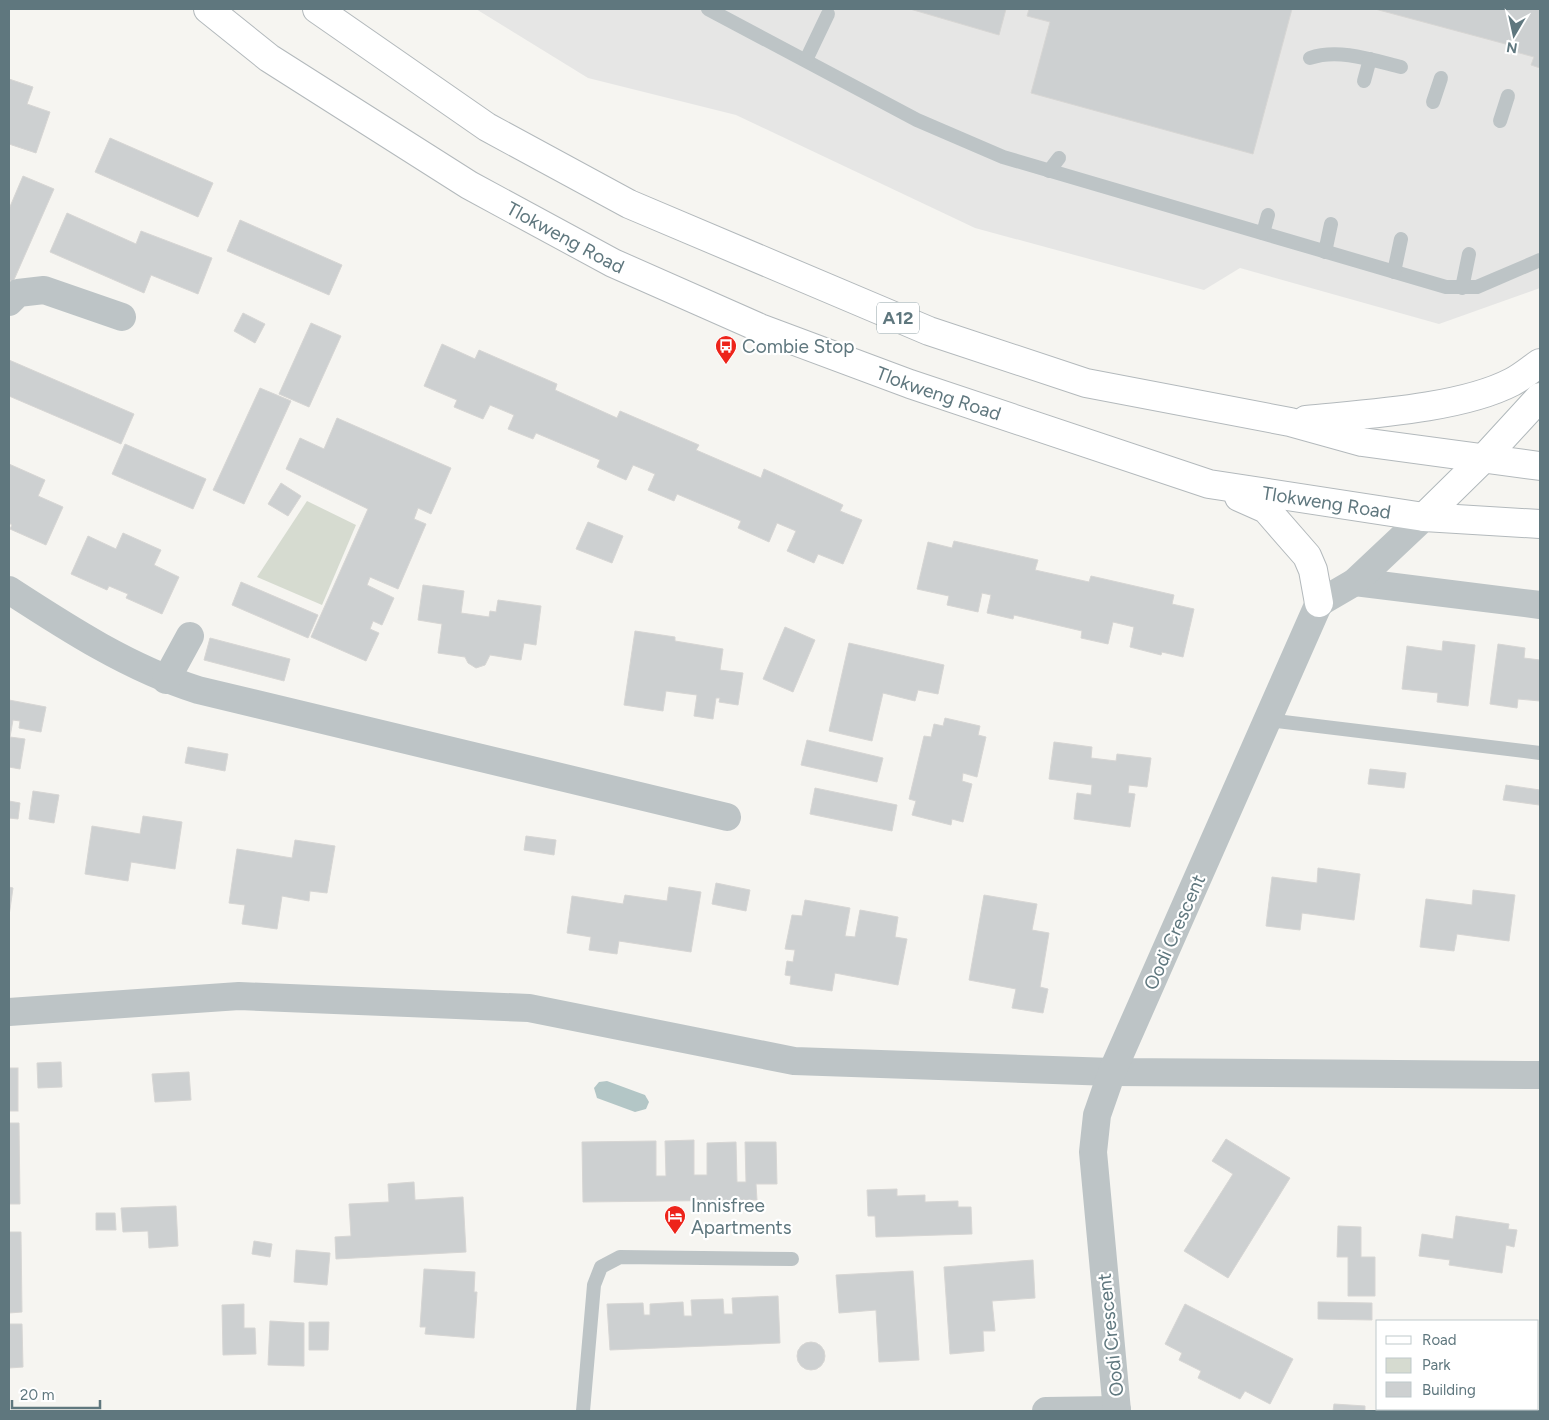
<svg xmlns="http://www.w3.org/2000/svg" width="1549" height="1420" viewBox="0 0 1549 1420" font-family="Figtree,sans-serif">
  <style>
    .built { fill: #e6e6e5 }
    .green { fill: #d6dbd0 }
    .water { fill: #b3c6c6 }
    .building { fill: #cdd0d1; stroke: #d7d6d4 }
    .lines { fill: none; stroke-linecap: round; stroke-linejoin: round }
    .secondary-casing { stroke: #b0b8bb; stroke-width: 30 }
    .primary-casing { stroke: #b3b9bc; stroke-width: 30 }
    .lane { stroke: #bdc4c6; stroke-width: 14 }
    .street { stroke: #bdc4c6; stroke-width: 28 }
    .secondary { stroke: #fff; stroke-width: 28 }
    .primary { stroke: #fff; stroke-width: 28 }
    .labels { text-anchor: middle; stroke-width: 4.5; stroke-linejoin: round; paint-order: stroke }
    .shield { fill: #fff; stroke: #8fa0a5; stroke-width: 1 }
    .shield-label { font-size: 18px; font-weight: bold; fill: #5f777e }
    .street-label { font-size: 19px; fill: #5f777e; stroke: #fff }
    .poi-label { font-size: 19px; fill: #5f777e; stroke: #fff; text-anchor: start }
  </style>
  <rect width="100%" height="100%" fill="#f6f5f1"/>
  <polygon class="built" points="476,9 1540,9 1540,288 1439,324 1240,268 1204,290 975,228 736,115 588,78"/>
  <polygon class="green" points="307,501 356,525 322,605 257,577"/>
  <polygon class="water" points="607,1081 645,1095 649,1102 646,1109 635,1112 597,1098 594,1088 599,1082"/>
  <g class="building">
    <polygon points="910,9 1006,9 999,35"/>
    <polygon points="1029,9 1292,9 1253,154 1031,93 1050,22 1027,16"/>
    <polygon points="1375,9 1540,9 1540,68 1531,65 1534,57 1512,51 1513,46"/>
    <polygon points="9,79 33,87 27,104 50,112 36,153 9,144"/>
    <polygon points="110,138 213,183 198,217 95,172"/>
    <polygon points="23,176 54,189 13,282 9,280 9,209"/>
    <polygon points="67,213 136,244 141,231 212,258 198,294 151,275 144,293 50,252"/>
    <polygon points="240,220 342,265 329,295 227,251"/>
    <polygon points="243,313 265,324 255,343 234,331"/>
    <polygon points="311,323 341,336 309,407 279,394"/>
    <polygon points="442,344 475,359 479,350 557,384 555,390 617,418 620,411 699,445 696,450 761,478 764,469 839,503 843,505 840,511 862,520 843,564 818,554 814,563 787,551 796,531 777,523 769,542 738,528 741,521 677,494 674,501 648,490 655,474 633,465 626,480 597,467 600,460 536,433 533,439 508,429 514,415 490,405 483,419 454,407 457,400 424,386"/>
    <polygon points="9,360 134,414 121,444 9,396"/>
    <polygon points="260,388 291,401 244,504 213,490"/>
    <polygon points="337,418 451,468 431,514 418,508 414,519 426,524 398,589 370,577 367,585 394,598 382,625 373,621 370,629 379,633 366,661 311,637 368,509 286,469 300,438 324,449"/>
    <polygon points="125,444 206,479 193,509 112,474"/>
    <polygon points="9,464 45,480 38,496 63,507 46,545 10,529 12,525 9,523"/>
    <polygon points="281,483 301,496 288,516 268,504"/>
    <polygon points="588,522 623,536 612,563 576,549"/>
    <polygon points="123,533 161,550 154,565 179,577 162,614 126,598 128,594 109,586 107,590 71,574 88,536 116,549"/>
    <polygon points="954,541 1038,560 1035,570 1089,582 1091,576 1174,595 1172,604 1194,609 1183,657 1162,652 1161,655 1130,647 1134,627 1113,622 1108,644 1081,638 1082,631 1014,615 1013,619 987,613 991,595 982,593 978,612 947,605 949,596 917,589 928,542 952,548"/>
    <polygon points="241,582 318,615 308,638 232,605"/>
    <polygon points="423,585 464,591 461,613 489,617 490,611 496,612 498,600 541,606 536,645 524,643 521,660 490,655 485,665 476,668 468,663 465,657 438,653 442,624 418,620"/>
    <polygon points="785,627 815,640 793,692 763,679"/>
    <polygon points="635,631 675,637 675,641 723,649 720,670 743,673 738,705 719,702 720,698 716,698 713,719 694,716 697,695 666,691 663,711 624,705"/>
    <polygon points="210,638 290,659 284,681 204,660"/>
    <polygon points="1443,641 1475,645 1468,706 1437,702 1438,693 1402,689 1407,646 1442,651"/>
    <polygon points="849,643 944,665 938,694 918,690 915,701 883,693 872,741 829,731"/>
    <polygon points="1498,644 1525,648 1524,658 1540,660 1540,701 1518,699 1517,708 1490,704"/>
    <polygon points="9,700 46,707 41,732 19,728 20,721 13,720 10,737 25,739 20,769 9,767"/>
    <polygon points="945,718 980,726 978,735 986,737 977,777 963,773 962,781 972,784 963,822 952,819 951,825 912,815 916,801 909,799 924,736 931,737 934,724 943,726"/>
    <polygon points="807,740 883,758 877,782 801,765"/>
    <polygon points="1054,742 1092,747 1091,758 1116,761 1117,754 1151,758 1147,787 1129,785 1128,793 1135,794 1130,827 1074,819 1077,793 1091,795 1092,785 1049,779"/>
    <polygon points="188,747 228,754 225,771 185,763"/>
    <polygon points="1370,769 1406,773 1404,788 1368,784"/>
    <polygon points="1506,785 1540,790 1539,805 1503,800"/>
    <polygon points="815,788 897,805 892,831 810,814"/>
    <polygon points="33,791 59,795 54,823 29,819"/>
    <polygon points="9,801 20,803 18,819 9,818"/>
    <polygon points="143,816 182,822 175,869 131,862 128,881 85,874 92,826 140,834"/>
    <polygon points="526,836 556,840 554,855 524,850"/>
    <polygon points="295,840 335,846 327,893 310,891 309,901 282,896 277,929 242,924 245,905 229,903 237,849 292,858"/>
    <polygon points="1318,868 1360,874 1354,920 1302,913 1300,930 1266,926 1272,877 1317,883"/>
    <polygon points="716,883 750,890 746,911 712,904"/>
    <polygon points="9,887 13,888 9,916"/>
    <polygon points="669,887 701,892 691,952 619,941 617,954 589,950 591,937 567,933 572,896 623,904 625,895 667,901"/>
    <polygon points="1473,890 1515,895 1509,941 1457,934 1454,951 1420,947 1426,899 1472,905"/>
    <polygon points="984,895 1037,904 1032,930 1049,933 1040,987 1048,989 1043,1013 1012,1008 1016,989 969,980"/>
    <polygon points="805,900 850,908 845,936 855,937 860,910 898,917 895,937 907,939 898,985 835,973 832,991 790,984 791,976 785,975 787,961 793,962 795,950 785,949 792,915 802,916"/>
    <polygon points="61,1062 62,1087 38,1088 37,1063"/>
    <rect x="9" y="1068" width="9" height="43"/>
    <polygon points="189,1072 191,1100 155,1102 152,1074"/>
    <polygon points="9,1123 19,1123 20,1204 9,1204"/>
    <polygon points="1226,1139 1290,1178 1228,1278 1184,1251 1233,1174 1212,1161"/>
    <polygon points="694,1140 694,1175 707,1175 707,1143 736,1142 737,1182 746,1182 745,1142 776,1142 777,1184 756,1184 757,1200 583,1202 582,1142 656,1141 656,1176 666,1176 665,1141"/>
    <polygon points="414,1182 415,1200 463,1197 466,1252 336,1259 335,1237 351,1236 349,1204 389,1202 388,1184"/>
    <polygon points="897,1189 897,1196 925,1195 925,1202 958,1201 958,1207 971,1207 972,1234 876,1237 875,1216 868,1216 867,1190"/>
    <polygon points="176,1206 178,1246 149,1248 148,1231 123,1232 121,1208"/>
    <polygon points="96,1213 115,1213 116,1230 96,1230"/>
    <polygon points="1456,1216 1509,1224 1508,1229 1517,1230 1514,1247 1506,1245 1502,1273 1449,1265 1450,1260 1419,1256 1422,1234 1453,1239"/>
    <polygon points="1338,1226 1361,1227 1361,1257 1375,1257 1375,1296 1348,1296 1348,1257 1337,1257"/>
    <polygon points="9,1232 21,1232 22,1312 9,1313"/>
    <polygon points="254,1241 272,1244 270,1257 252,1254"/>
    <polygon points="296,1250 330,1253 327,1285 294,1282"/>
    <polygon points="1033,1260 1035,1298 992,1301 995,1331 983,1331 984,1351 950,1354 944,1267"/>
    <polygon points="424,1269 475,1272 474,1292 477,1292 474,1338 425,1334 426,1327 420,1327"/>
    <polygon points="913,1271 919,1360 879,1362 876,1310 839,1313 836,1275"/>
    <polygon points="778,1296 780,1343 610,1350 607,1304 643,1303 644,1315 650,1315 650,1304 683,1302 684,1316 692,1316 691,1300 723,1299 724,1314 733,1314 732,1298"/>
    <polygon points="1318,1302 1372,1303 1372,1320 1318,1319"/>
    <polygon points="244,1304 244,1328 255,1328 256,1354 223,1355 222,1305"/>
    <polygon points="1185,1304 1293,1359 1270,1404 1245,1391 1240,1399 1198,1378 1201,1371 1179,1360 1182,1353 1165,1344"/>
    <polygon points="270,1321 304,1323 304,1366 268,1365"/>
    <polygon points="309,1322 329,1322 328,1350 309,1350"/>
    <polygon points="9,1324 22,1324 23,1367 9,1368"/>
    <circle cx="811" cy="1356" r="14"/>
    <polygon points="1334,1404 1365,1406 1365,1411 1371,1411 1333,1411"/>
    <rect x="1400" y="1409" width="36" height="2"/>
  </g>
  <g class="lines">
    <g class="secondary-casing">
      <polyline id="secondary" points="1424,517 1485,457 1540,397"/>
    </g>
    <g class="primary-casing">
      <g id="primary">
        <path id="s1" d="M208,9L269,58L469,185L613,263L760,328L910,384L1209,484L1424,517L1540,524"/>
        <polyline points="317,9 487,127 629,204 929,331 1086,383 1290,422 1362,442 1540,466"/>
        <path d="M1306,420C1365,414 1460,409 1512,382C1522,377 1531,369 1540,363"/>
        <polyline points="1239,497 1266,509 1307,556 1313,570 1319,603"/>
      </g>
    </g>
    <g class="lane">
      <polyline points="708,9 917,120 1003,157 1446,287 1477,287 1540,260"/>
      <path d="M1310,58C1338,48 1373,60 1401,67"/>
      <polyline points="806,60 828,14"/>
      <polyline points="1364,81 1370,59"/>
      <polyline points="1433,102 1441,78"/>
      <polyline points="1500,121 1508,96"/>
      <polyline points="1049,171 1059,158"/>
      <polyline points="1263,233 1268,215"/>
      <polyline points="1325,252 1331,224"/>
      <polyline points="1394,272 1401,239"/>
      <polyline points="1462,288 1469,254"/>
      <polyline points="1268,720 1540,753"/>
      <polyline points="583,1411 594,1285 601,1267 620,1257 792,1259"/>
    </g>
    <g class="street">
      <polyline points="9,302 18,293 44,290 122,317"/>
      <polyline points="1355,582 1540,605"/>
      <path d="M9,590C69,629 129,668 198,690L727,817"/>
      <polyline points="166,680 190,636"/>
      <polyline points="9,1012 239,996 529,1008 794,1061 1112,1072 1540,1075"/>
      <polyline points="1046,1411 1117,1410"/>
      <polyline points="1117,1411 1093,1152 1097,1115 1112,1072 1319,603 1355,582 1424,517"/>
    </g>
    <use href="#secondary" class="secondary"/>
    <use href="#primary" class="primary"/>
  </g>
  <defs>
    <g id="bus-pin" transform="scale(1.125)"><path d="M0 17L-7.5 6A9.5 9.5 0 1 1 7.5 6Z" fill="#ed241a" stroke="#fff"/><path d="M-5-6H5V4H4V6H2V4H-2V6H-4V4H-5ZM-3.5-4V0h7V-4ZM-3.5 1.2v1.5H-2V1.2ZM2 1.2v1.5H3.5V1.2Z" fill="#fff"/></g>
    <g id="hotel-pin" transform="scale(1.125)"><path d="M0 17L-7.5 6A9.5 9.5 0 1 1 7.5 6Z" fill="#ed241a" stroke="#fff"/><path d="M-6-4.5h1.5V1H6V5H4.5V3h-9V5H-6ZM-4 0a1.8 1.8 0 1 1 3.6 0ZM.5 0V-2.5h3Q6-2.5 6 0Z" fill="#fff"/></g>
  </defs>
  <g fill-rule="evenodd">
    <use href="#bus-pin" x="726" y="346"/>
    <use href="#hotel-pin" x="675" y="1216"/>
  </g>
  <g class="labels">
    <rect class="shield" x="877" y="302.5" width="42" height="31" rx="4"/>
    <g class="shield-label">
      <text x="898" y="324">A12</text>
    </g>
    <g class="street-label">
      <text dy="7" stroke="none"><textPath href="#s1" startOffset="425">Tlokweng Road</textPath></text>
      <text dy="7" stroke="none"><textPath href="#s1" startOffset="830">Tlokweng Road</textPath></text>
      <text dy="7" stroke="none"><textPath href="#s1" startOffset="1234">Tlokweng Road</textPath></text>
      <text transform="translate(1174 932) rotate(-66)" y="7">Oodi Crescent</text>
      <text transform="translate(1110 1335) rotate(-96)" y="7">Oodi Crescent</text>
    </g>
    <g class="poi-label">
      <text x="742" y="353">Combie Stop</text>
      <text x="691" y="1212">Innisfree<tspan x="691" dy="22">Apartments</tspan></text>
    </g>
  </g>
  <rect width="1549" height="1420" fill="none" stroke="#5f777e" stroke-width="20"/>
  <rect x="1376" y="1320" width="162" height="90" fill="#ffffff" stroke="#bfc9cb"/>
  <rect x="1386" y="1336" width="25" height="8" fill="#ffffff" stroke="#bfc9cb"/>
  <text x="1422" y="1345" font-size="15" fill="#5f777e">Road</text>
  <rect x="1386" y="1358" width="25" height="15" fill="#d6dbd0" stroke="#bfc9cb"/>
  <text x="1422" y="1370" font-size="15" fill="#5f777e">Park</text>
  <rect x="1386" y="1382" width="25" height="15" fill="#cdd0d1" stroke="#bfc9cb"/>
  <text x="1422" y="1395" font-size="15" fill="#5f777e">Building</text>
  <g transform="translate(1514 35) rotate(189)" stroke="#ffffff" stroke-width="4" paint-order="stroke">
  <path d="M0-4L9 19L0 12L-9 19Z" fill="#5f777e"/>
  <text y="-8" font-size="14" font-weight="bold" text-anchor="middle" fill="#5f777e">N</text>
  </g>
  <path d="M12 1400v8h88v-8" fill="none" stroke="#5f777e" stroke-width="2.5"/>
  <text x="20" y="1400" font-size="15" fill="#5f777e" stroke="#ffffff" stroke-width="4" paint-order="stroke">20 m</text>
</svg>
